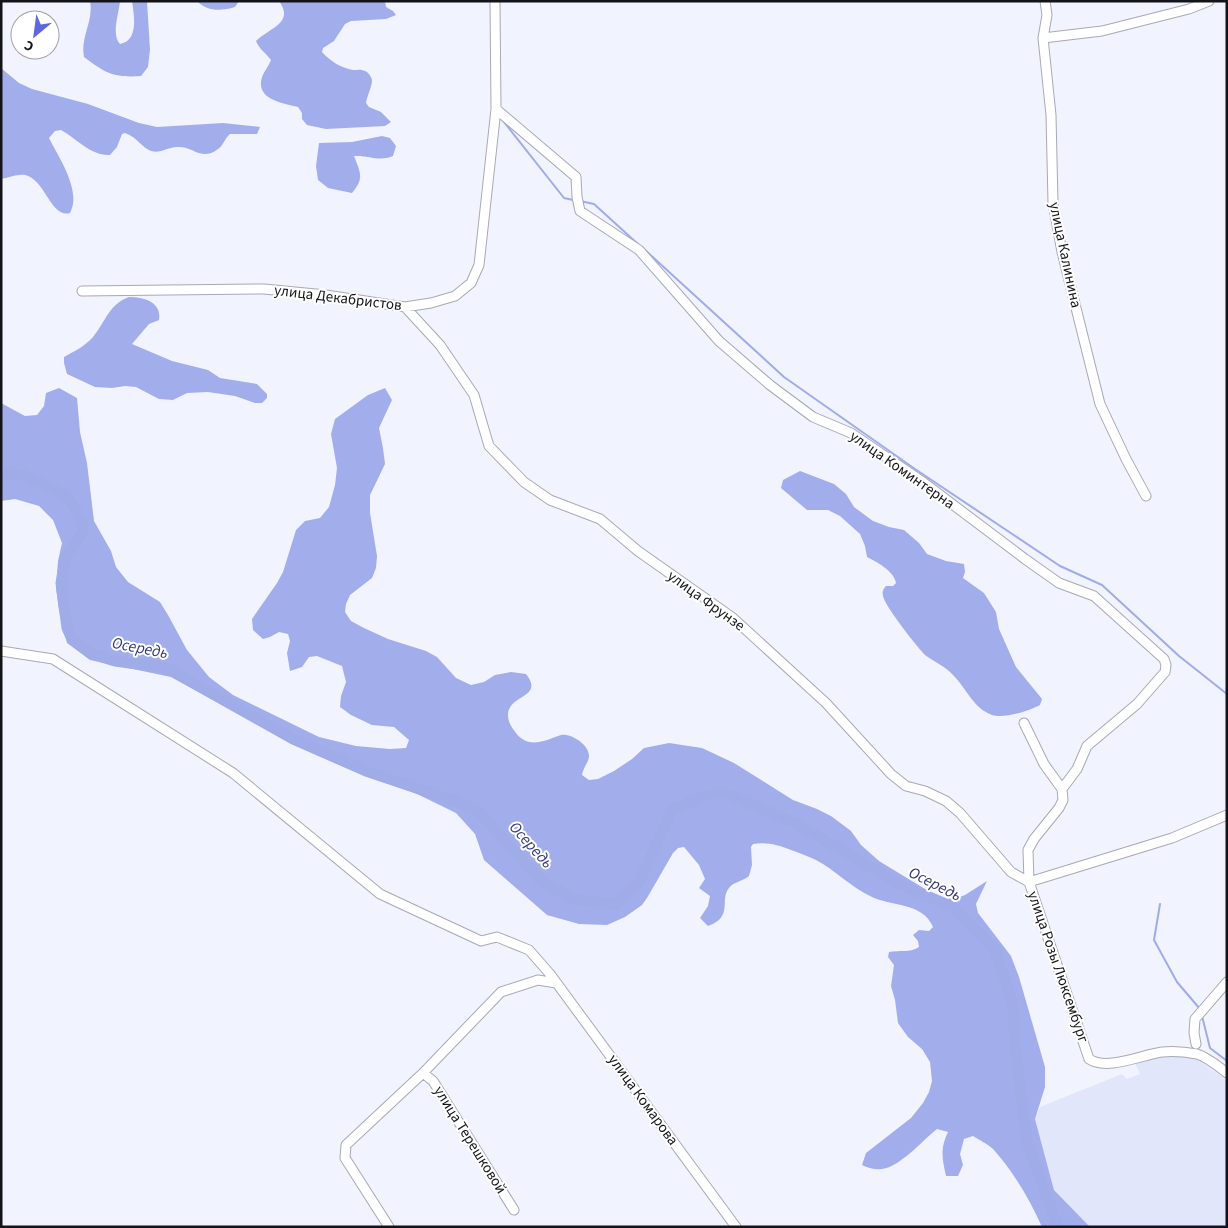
<svg xmlns="http://www.w3.org/2000/svg" width="1228" height="1228" viewBox="0 0 1228 1228" font-family="'Source Sans 3',sans-serif">
	<style>
		.built { fill: #e1e6fb }
		.forest { fill: #a2aeeb }
		.lines { fill: none; stroke-linecap: round; stroke-linejoin: round }
		.stream { stroke: #a0ace8; stroke-width: 2 }
		.river { stroke: #a0ace8; stroke-width: 11 }
		.minor-casing { stroke: #a6a9b7; stroke-width: 11 }
		.minor { stroke: #fff; stroke-width: 9 }
		.labels { text-anchor: middle; dominant-baseline: central; stroke-width: 4; stroke-linejoin: round; paint-order: stroke }
		.street-label { font-size: 15px; fill: #131419; stroke: #fff }
		.water-label { font-size: 16px; font-style: italic; fill: #31377d; stroke: #fff }
	</style>
	<rect width="100%" height="100%" fill="#f1f3ff"/>
	<!-- built -->
	<path class="built" d="M1160,1056l25,1 13,3 29,21v146h-137l-36,-37 -19,-71 5,-12 82,-33 5,5 13,-5 -5,-11z"/>
	<!-- forest -->
	<path class="forest" d="M90,1h30c-1,13 -9,33 0,43 19,-3 14,-29 12,-43h15l3,49 -2,17 -7,9c-27,2 -36,-3 -57,-19 -4,-20 10,-36 6,-56z
		M197,1h42l-4,6c-13,4 -28,5 -38,-6z
		M279,1h106l1,6 7,4 3,4 -10,4 -35,2 -6,3 -11,17 -11,7 -1,4c8,9 19,16 31,18 3,0 8,-1 12,1 3,1 6,5 7,9 0,7 -5,16 -6,23l3,4 12,5 10,10 -6,4 -59,3 -19,-4 -5,-6v-6l-4,-6c-15,-4 -43,-7 -36,-30 2,-6 7,-11 9,-17 -5,-7 -12,-11 -15,-19 13,-13 39,-18 23,-40z
		M1,68l18,15 13,6 56,15 51,19 18,4 66,-4 37,4 -3,7h-27c-5,4 -7,12 -12,15 -17,13 -24,-3 -41,-2 -9,0 -17,7 -26,4 -10,-4 -13,-13 -26,-18l-3,1 -5,13 -7,8c-19,1 -33,-16 -49,-25l-6,1 -6,7c10,20 33,53 21,75 -19,6 -25,-34 -45,-38 -8,-1 -17,3 -24,4z
		M382,136l8,2 6,8 -3,10c-15,6 -24,-1 -39,0 6,16 11,22 -2,37l-24,-5 -10,-8 -2,-14 3,-23 33,-1z
		M129,297c15,0 33,5 30,23l-10,4 -17,20 40,17 36,9 12,8 37,6 10,10v4l-5,5h-7l-20,-7 -27,-4 -21,1 -14,7 -14,-1 -23,-12 -11,-1 -13,2 -17,-1 -28,-13 -3,-11v-6c11,-6 21,-11 29,-20 13,-16 16,-33 36,-40z
		M59,388l18,10 3,34 7,31 7,58 17,30 5,16 12,15 32,20 8,13 19,35 22,27 24,18 86,42 37,9 34,3 16,-1 3,-8 -15,-13 -22,-2 -21,-10 -11,-8 1,-11 5,-14 -4,-16 -25,-10 -8,1 -7,10 -12,4 -3,-18 3,-12 -2,-7 -9,-2 -9,5 -7,2 -10,-9 -1,-11 25,-36 6,-11 13,-42 9,-9 15,-3 9,-11 6,-22 2,-17 -6,-34 4,-15 33,-24 17,-7 7,12 -13,28 4,20 2,16 -15,31v18l7,43 -1,12 -4,10 -22,17 -4,9 -1,8 6,9 13,7 24,11 38,12 11,6 19,21 15,7 13,-3 11,-7 16,-3 15,2c19,24 -18,20 -18,41 0,5 2,10 5,14 10,15 20,16 37,10 3,-1 7,-3 11,-4 10,-2 29,10 28,22 -1,6 -6,11 -7,18l7,5 9,-1 16,-8 18,-12 12,-11 25,-5 33,5 32,15 59,37 24,9 14,7 20,15 10,14 18,16 51,31 15,7 12,-1 8,-3 22,-14 -11,23 2,9 33,43 8,21 26,90v20l-10,32 19,71 36,37h-48c-12,-27 -29,-56 -49,-78 -5,-5 -14,-9 -20,-13l-9,3 -4,15 3,11 -5,11h-12c-4,-18 -6,-27 2,-44l-11,-3c-14,11 -37,38 -55,40 -7,1 -14,-1 -20,-4l4,-12 45,-35 12,-15 6,-11 3,-11 -2,-19 -8,-13 -14,-12 -10,-14 -3,-23 -4,-14 3,-21 -6,-8 1,-5c10,-2 22,1 30,-5l-1,-6 -5,-6 6,-5 10,1 4,-4c-10,-25 -42,-20 -63,-31 -19,-9 -35,-26 -54,-36 -8,-4 -17,-7 -25,-10 -13,-5 -24,-8 -38,-6l-2,3 1,18 -3,11c-6,5 -16,6 -20,12 -10,12 5,29 -21,38l-8,-8 8,-12 2,-10 -11,-8 6,-9 -6,-14 -15,-18 -6,1 -5,5 -26,45 -5,7 -17,12 -18,8 -28,-1 -32,-9 -63,-55 -9,-26 -19,-21 -41,-20 -61,-22 -62,-27 -121,-67 -81,-17 -23,-17 -8,-33 -3,-22 2,-27 4,-18 -9,-23 -14,-14 -24,-7 -14,2v-98l24,13 12,-1 7,-9 2,-13z
		M800,471l34,13 12,10 8,13 19,14 16,6 15,3 15,13 8,11 19,7 18,3 1,8 -2,6 21,15 12,19 3,17 17,38 26,32 -2,6c-11,6 -36,14 -48,10 -19,-7 -25,-26 -39,-40 -8,-9 -19,-13 -28,-20 -7,-7 -41,-50 -42,-59 -1,-4 0,-7 3,-10h7l3,-3c-2,-12 -19,-21 -29,-26l-2,-11 -5,-12 -20,-18 -12,-6h-21l-26,-22 2,-8z"/>
	<g class="lines">
		<!-- stream -->
		<path class="stream" d="M500,117l64,81 9,2
			M580,201l14,3 45,41
			M645,250l139,127 131,92 145,97 42,19 77,71 48,38
			M1160,904l-6,36 23,42 23,27
			M1202,1016l8,32 17,13"/>
		<!-- river -->
		<path class="river" d="M1,477l4,-3 19,1 43,21 16,27v9l-18,28 -4,23 6,45 5,11 20,15 23,7 52,7 126,71 73,32 92,31 21,9 63,71 36,18 39,4 22,-22 33,-72 32,-14 18,-4 73,31 106,62 52,22 41,41 19,56 2,41 12,97 31,85"/>
		<!-- minor casing -->
		<g class="minor-casing">
			<path id="minor" d="M1045,1l2,14 -4,23 8,77 2,88 9,49 38,152 26,55 20,37
				M1043,38l59,-7 87,-22 20,-8
				M496,109l80,68 1,20 3,14 59,39 80,91 51,44 43,32 38,16 72,49 102,77 34,24 35,13 70,63 2,6 -1,7 -28,32 -50,42 -10,23 -15,20
				M82,291l182,-2 62,6 79,12 26,-4 24,-7 16,-13 8,-18 17,-156 -1,-108
				M405,307l35,38 34,50 15,51 35,36 26,18 50,19 38,32 95,67 93,85 65,71 15,12 19,5 21,10 14,12 51,59 18,10
				M1,651l52,8 180,114 147,121 101,47 16,-4 32,13 21,24 186,253
				M1024,723l20,41 18,25 1,11 -4,8 -25,31 -6,11 1,32 60,177c18,12 52,-4 73,-7 11,-1 24,0 35,2 10,3 22,13 30,19
				M1029,882l143,-44 55,-23
				M1196,1044l-2,-11 1,-14 32,-37
				M423,1073l10,8 81,129
				M389,1227l-44,-69 1,-13 77,-72 78,-81 37,-12 18,3"/>
		</g>
		<!-- minor -->
		<use href="#minor" class="minor"/>
	</g>
	<g class="labels">
		<!-- street labels -->
		<g class="street-label">
			<text transform="translate(1065 255) rotate(78)">улица Калинина</text>
			<text transform="translate(338 298) rotate(7)">улица Декабристов</text>
			<text transform="translate(902 470) rotate(35)">улица Коминтерна</text>
			<text transform="translate(706 601) rotate(36)">улица Фрунзе</text>
			<text transform="translate(1058 967) rotate(71)">улица Розы Люксембург</text>
			<text transform="translate(643 1100) rotate(54)">улица Комарова</text>
			<text transform="translate(470 1140) rotate(58)">улица Терешковой</text>
		</g>
		<!-- water labels -->
		<g class="water-label">
			<text transform="translate(140 648) rotate(11)">Осередь</text>
			<text transform="translate(531 845) rotate(48)">Осередь</text>
			<text transform="translate(935 884) rotate(27)">Осередь</text>
		</g>
	</g>
	<!-- border -->
	<rect width="1228" height="1228" fill="none" stroke="#131419" stroke-width="5"/>
	<!-- north arrow -->
	<g transform="translate(35 35) rotate(209)"><circle r="24" fill="#ffffff" stroke="#a1a1a3"/>
	<path d="M0-4L9 19L0 12L-9 19Z" fill="#5d67df"/>
	<text y="-8" font-size="14" font-weight="bold" text-anchor="middle" fill="#131419">С</text>
	</g>
</svg>
